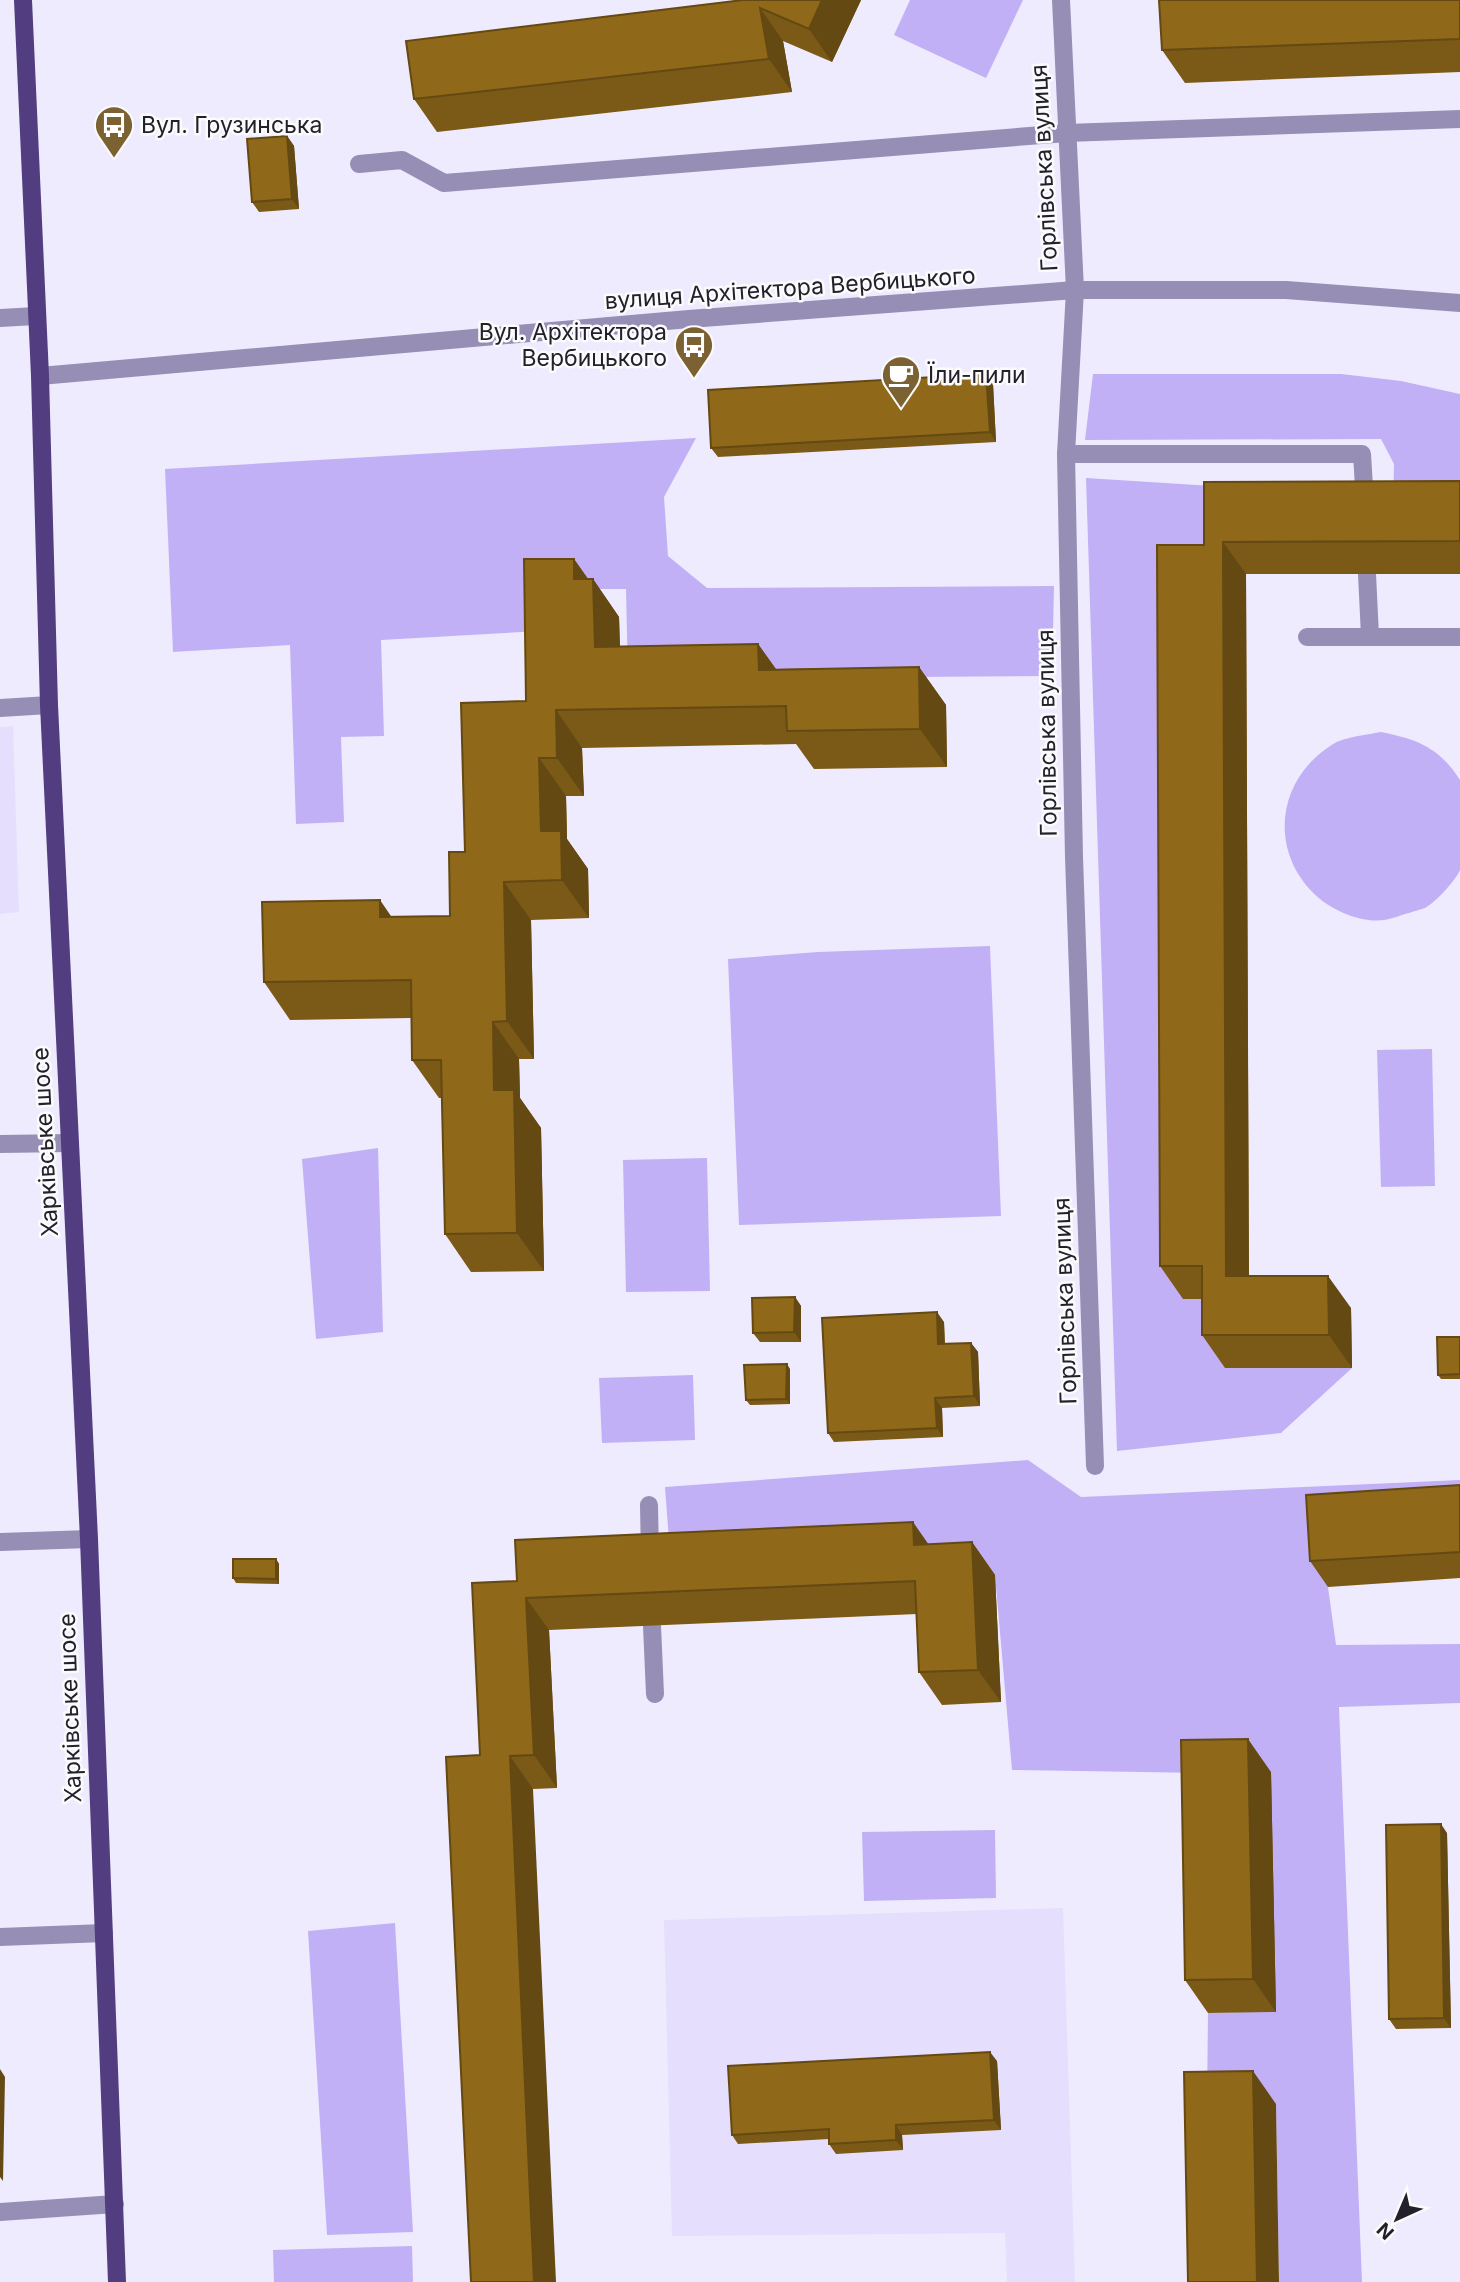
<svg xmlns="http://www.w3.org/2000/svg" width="1460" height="2282" viewBox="0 0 1460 2282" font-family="Inter,sans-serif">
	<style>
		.built { fill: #e5defd }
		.green { fill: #c2b0f7 }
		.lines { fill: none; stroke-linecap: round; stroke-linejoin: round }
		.service { stroke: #978eb5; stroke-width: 18 }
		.minor { stroke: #978eb5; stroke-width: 18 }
		.tertiary { stroke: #978eb5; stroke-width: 18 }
		.primary { stroke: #523d80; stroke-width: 18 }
		.wall { fill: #7b5916 }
		.shaded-wall { fill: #644912 }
		.building { fill: #8f681a; stroke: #644912; stroke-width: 2 }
		.labels { text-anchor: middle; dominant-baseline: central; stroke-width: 5; stroke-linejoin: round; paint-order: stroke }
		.poi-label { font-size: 23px; fill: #23202c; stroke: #fbfbfb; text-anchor: start }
		.street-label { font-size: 23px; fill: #23202c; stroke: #fbfbfb }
	</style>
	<rect width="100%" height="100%" fill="#efebfe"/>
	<!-- built -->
	<path class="built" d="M13,726l6,186 -19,2v-187z
		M1063,1908l12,374h-68l-2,-49 -333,3 -8,-316z"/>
	<!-- green -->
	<path class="green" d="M910,0h113l-37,78 -92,-43z
		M1093,374h248l60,7 59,13v120h-67l1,-50 -13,-25 -296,1z
		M696,438l-32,59 4,59 39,32 347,-2 -2,90 -424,3 -2,-90h-88l3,42 -160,9 3,96 -43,1 3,85 -48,2 -6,-179 -117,7 -8,-183z
		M1086,478l222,14 -81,86h-47l3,720 42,1 1,69h126l-71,65 -164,18z
		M1381,732c36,7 59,16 79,48v90c-4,10 -25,33 -35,38 -5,2 -11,3 -16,5 -8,2 -17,6 -25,7 -22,3 -48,-8 -64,-21 -51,-43 -46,-116 10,-153 12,-9 36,-11 51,-14z
		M990,946l11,270 -262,9 -11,-266 90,-7z
		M1432,1049l3,137 -54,1 -4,-137z
		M378,1148l5,184 -67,7 -14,-180z
		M707,1158l3,133 -84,1 -3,-132z
		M693,1375l2,65 -93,3 -3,-65z
		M1028,1460l53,37 379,-17v31l-132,76 8,58 124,-1v59l-121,4 23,575h-83l-3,-178 -69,1 1,-92 67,-2 -72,-238 -191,-3 -17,-195 -324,-8 -6,-80z
		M995,1830l1,68 -132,3 -2,-69z
		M395,1923l18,309 -86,3 -19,-304z
		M412,2246l1,36h-139l-1,-32z"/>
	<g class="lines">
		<!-- service -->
		<path class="service" d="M1061,0l14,290
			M359,164l43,-4 42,23 623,-50 393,-14
			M1066,454h296l3,50
			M1367,574l3,62
			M1307,637h153
			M649,1505l1,52
			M652,1626l3,68"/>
		<!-- minor -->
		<path class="minor" d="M1075,290l-9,164 8,403 21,609
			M0,318l36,-2
			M0,708l49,-3
			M0,1144l69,-1
			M0,1542l89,-3
			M0,1937l104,-4
			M0,2212l115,-8"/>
		<!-- tertiary -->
		<path class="tertiary" d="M40,376l649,-57 386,-29h211l174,13"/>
		<!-- primary -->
		<path class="primary" d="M23,0l17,376 9,329 40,834 28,743"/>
	</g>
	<!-- wall -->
	<path class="wall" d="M743,0h118l-29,62 -49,-21 9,51 -355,40 -23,-33z
		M1460,0v72l-275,11 -23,-33z
		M287,136l7,10 5,63 -40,3 -7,-10z
		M993,384l3,58 -278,15 -7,-9z
		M1460,481v93h-214l3,702 102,32 1,60h-127l-23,-33v-36h-19l-23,-33 44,-721z
		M574,559l14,20h5l26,38 1,30 138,-3 18,25 143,-2 27,38 1,62 -133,2 -18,-25 -214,4 2,48h-18l1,43 21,30 1,49 -58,2 3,139h-15l1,39 21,30 3,143 -73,1 -26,-38 -3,-136h-3l-27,-38 -1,-42 -121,2 -26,-38 127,-65 59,-1 15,-64 61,-151z
		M795,1297l6,9v36h-41l-7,-9z
		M944,1322l1,22 26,-1 7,9 2,54 -38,2 1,29 -109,5 -6,-9z
		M1460,1337v42h-19l-3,-4z
		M790,1369v35l-40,1 -4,-5z
		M1460,1485v93l-132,9 -18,-26z
		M972,1542l23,33 6,127 -59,3 -23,-33 -2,-58 -368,16 8,158 -24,1 -53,-34 37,-174 411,-37z
		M276,1559l3,5v20l-43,-1 -3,-5z
		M1271,1772l5,240 -68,1 -23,-33z
		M1447,1833l4,195 -55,1 -7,-10z
		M997,2061l4,69 -99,5 1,15 -67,4 -7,-10v-5l-91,5 -6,-9z"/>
	<!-- shaded-wall -->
	<path class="shaded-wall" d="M822,0h39l-29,62 -23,-33z
		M760,8l23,33 9,51 -23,-33z
		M287,136l7,10 5,63 -7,-10z
		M986,374l7,10 3,58 -6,-10z
		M1223,542l23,32 3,735 -23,-33z
		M574,559l19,27v-7l26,38 2,68 -26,-38 -21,-68z
		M758,644l27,38 -26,-12z
		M919,667l27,38 1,62 -27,-38z
		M556,710l26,38 2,48 -27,-38z
		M539,758l27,38 1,43 21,30 1,49 -27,-38 -21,-49z
		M504,882l27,38 3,139 -27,-38z
		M380,900l26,38 -26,-21z
		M493,1022l26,37 1,39 21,30 3,143 -27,-38 -23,-143z
		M1328,1276l23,32 1,60 -23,-33z
		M795,1297l6,9v36l-7,-10z
		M937,1312l7,10 1,32 -7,-10z
		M971,1343l7,9 2,54 -6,-10z
		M787,1364l3,5v35l-4,-5z
		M935,1398l7,10 1,29 -6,-9z
		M913,1522l23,33 -22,-10z
		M972,1542l23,33 6,127 -23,-32z
		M276,1559l3,5v20l-3,-5z
		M526,1598l23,32 8,158 -23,-33z
		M1248,1739l23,33 5,240 -23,-33z
		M510,1756l23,33 23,493h-22z
		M1441,1824l6,9 4,195 -7,-10z
		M990,2052l7,9 4,69 -7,-10z
		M0,2069l5,8 -2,104 -3,-4z
		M1253,2071l23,33 3,178h-22z
		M896,2125l6,10 1,15 -7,-10z"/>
	<!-- building -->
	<path class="building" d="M743,0h79l-13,29 -49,-21 9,51 -355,40 -8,-58z
		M1159,0h301v39l-298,11z
		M287,136l5,63 -40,3 -5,-63z
		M986,374l4,58 -279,16 -3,-58z
		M1460,481v60l-237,1 3,734h102l1,59h-127v-69h-42l-3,-721h47v-63z
		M524,559h50v20h19l2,68 163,-3 1,26 160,-3 1,62 -133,2 -1,-25 -230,4 1,48h-18l2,73h20l1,49 -58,2 3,139 -14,1 1,68h20l3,143 -72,1 -4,-174h-29l-1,-80 -147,2 -2,-80 118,-2v17l70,-1 -1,-64h16l-4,-149 65,-2z
		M795,1297l-1,35 -41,1 -1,-35z
		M937,1312l1,32 33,-1 3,53 -39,2 2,30 -109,5 -6,-115z
		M1437,1337h23v37l-22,1z
		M787,1364l-1,35 -40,1 -2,-35z
		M1460,1485v67l-150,9 -4,-66z
		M913,1522l1,23 58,-3 6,128 -59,2 -4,-91 -389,17 8,157 -24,1 24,526h-63l-25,-525 34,-2 -8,-172 45,-2 -2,-41z
		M233,1559h43v20l-43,-1z
		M1248,1739l5,240 -68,1 -4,-240z
		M1441,1824l3,194 -55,1 -3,-194z
		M990,2052l4,68 -98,5v15l-67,4v-15l-97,6 -4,-69z
		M1253,2071l4,211h-69l-4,-210z"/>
	<!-- icons -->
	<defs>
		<g id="bus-pin" transform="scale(2.0125)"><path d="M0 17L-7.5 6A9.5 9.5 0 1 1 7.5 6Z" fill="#7c6133" stroke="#fbfbfb"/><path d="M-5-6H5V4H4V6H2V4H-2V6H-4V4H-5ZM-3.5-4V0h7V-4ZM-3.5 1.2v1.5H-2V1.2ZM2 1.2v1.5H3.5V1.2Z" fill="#fff"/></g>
		<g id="cafe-pin" transform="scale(2.0125)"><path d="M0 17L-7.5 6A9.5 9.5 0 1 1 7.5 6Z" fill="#7c6133" stroke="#fbfbfb"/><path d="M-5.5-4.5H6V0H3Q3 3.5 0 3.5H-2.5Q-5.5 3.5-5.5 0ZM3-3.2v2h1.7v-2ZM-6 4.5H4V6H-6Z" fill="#fff"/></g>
	</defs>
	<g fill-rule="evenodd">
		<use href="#bus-pin" x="114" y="125"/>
		<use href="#bus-pin" x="694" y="345"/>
		<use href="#cafe-pin" x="901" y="375"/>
	</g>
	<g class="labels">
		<!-- poi labels -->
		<g class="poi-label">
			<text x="141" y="125">Вул. Грузинська</text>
			<text x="667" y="332" text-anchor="end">Вул. Архітектора<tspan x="667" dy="26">Вербицького</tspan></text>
			<text x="928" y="375">Їли-пили</text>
		</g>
		<!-- street labels -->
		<g class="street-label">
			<text transform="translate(1044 168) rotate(-93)">Горлівська вулиця</text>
			<text transform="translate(790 288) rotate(-4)">вулиця Архітектора Вербицького</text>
			<text transform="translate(1047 733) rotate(-91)">Горлівська вулиця</text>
			<text transform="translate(45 1142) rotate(-93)">Харківське шосе</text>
			<text transform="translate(1065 1301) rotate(-92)">Горлівська вулиця</text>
			<text transform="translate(70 1708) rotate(-92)">Харківське шосе</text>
		</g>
	</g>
	<!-- north arrow -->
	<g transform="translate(1397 2219) rotate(224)" stroke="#fbfbfb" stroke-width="5" paint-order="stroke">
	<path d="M0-5L12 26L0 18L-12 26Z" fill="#23202c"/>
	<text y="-10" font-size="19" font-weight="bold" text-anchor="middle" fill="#23202c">N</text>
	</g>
</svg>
